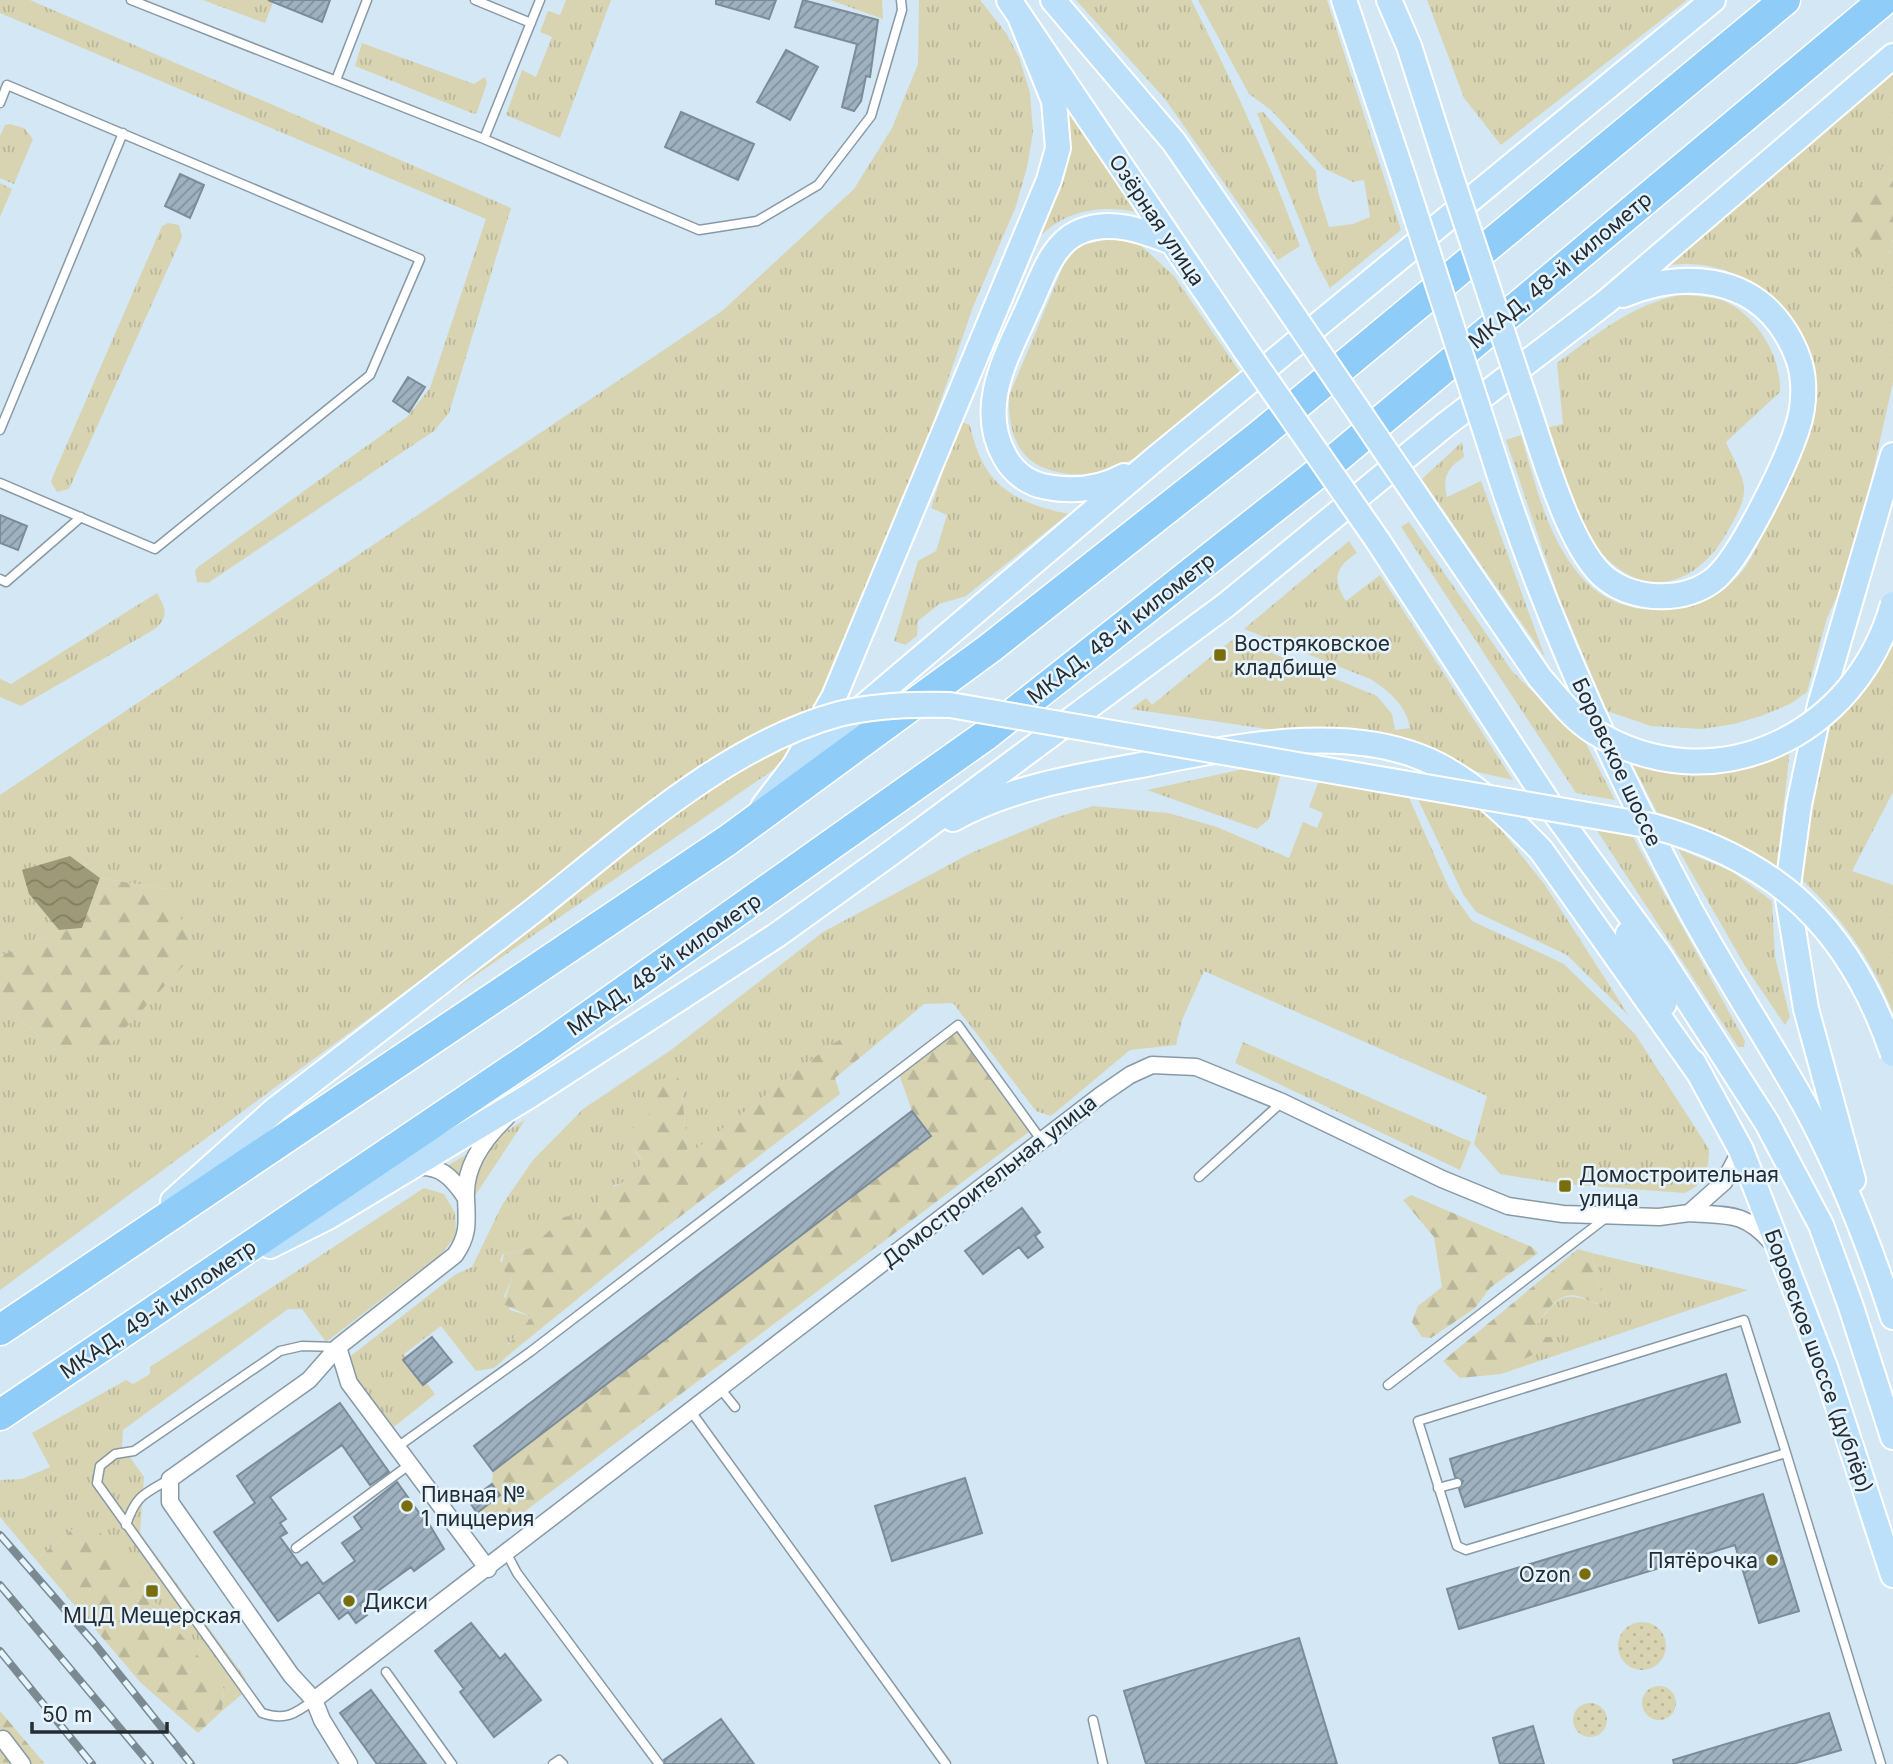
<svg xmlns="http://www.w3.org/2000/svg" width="1893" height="1764" viewBox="0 0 1893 1764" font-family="Inter,sans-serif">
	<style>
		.grass { fill: url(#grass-tufts) }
		.forest { fill: url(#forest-firs) }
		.park { fill: url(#park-dots) }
		.water { fill: url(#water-waves) }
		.building { fill: url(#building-hatch); stroke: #7b8c99; stroke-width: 2 }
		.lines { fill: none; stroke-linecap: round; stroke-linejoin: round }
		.lane-casing { stroke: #8899a6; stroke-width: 11 }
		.street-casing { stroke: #8899a6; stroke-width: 19 }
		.primary-casing { stroke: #fff; stroke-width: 28 }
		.highway-casing { stroke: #fff; stroke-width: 33 }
		.lane { stroke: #fff; stroke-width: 8 }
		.street { stroke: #fff; stroke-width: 16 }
		.primary { stroke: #bce0fa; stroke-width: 24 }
		.highway { stroke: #8fccf7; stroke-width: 30 }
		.rail-casing { stroke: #7b8992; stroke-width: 8 }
		.rail { stroke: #e5f4ff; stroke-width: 5; stroke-dasharray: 16; stroke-linecap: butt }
		.primary-bridge-casing { stroke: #fff; stroke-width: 28; stroke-linecap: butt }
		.primary-bridge { stroke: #bce0fa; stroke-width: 24 }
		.poi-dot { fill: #7a6e0c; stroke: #e5f4ff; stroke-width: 2.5 }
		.labels { text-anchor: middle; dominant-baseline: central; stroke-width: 5; stroke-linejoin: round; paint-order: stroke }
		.street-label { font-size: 21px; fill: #242c31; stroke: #e5f4ff }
		.poi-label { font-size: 21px; fill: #242c31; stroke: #e5f4ff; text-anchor: start }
	</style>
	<defs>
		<pattern id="grass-tufts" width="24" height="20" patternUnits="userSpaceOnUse" patternTransform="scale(1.75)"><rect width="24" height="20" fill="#d8d4b2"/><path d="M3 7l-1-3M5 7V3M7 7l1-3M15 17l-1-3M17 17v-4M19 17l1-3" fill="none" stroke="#b9b69a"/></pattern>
		<pattern id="forest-firs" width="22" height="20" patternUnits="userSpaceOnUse" patternTransform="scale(1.75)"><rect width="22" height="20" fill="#d8d4b2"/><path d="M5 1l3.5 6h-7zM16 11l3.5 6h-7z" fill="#b9b69a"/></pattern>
		<pattern id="park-dots" width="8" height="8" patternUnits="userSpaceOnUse" patternTransform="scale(1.75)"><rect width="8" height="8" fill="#d8d4b2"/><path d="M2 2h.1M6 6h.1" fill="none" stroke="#b9b69a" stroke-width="1.8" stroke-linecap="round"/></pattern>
		<pattern id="water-waves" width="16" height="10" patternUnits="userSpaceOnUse" patternTransform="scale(1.75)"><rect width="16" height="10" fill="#9e9a78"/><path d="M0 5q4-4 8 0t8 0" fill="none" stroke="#817e63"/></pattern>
		<pattern id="building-hatch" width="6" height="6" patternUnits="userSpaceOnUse" patternTransform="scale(1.75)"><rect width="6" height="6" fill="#9fb1be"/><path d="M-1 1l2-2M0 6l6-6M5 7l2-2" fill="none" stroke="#81909b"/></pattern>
	</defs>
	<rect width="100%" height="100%" fill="#d4e7f5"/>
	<!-- grass -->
	<path class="grass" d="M0,0h30l481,208 -62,205 -15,18 -226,152 -11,-1 -2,-11 3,-4 209,-150 23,-29 56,-169 -486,-206z
		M203,0h71l-9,23z
		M566,0h45l-51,138 -54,-23 16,-45 14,7 16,-40 -12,-5 8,-21 12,4z
		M830,0h52l1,19z
		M919,0h61l26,33 13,24 11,36 3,40 -6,34 -11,39 -43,101 -49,142 -55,194 -62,94 -31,31 -319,220 -17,-22 -440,324v-287l62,52 104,-166 -66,-11 -30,-22 -41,38 30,36 -59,26v-161l722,-484 132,-122 38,-61 26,-64z
		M1076,0h115c41,80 78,161 109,246l-22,14 -113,-161z
		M1198,0h129l74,230 -71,58 -13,-24 -60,-151 6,-1 53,59 2,21 11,35 24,-3 17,-7 -6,-37 -11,2 -28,-13 -54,-59 -22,-16z
		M1427,0h260l-186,145 -37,-47z
		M362,43l112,41 11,-7 2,6 -10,29 -3,2 -119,-48z
		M1893,70v88l-11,12 7,83 4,-14v143l-40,180 -26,56 -20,74 -17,12 -29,12 -27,8 -33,5 -50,-3 -44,-15 -49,-116 -52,-155 15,-5c14,48 25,98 56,137 40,50 109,48 156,9 19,-16 29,-47 39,-69 11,-24 24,-48 33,-73 4,-11 3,-25 3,-37 3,-51 -3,-83 -48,-114 -29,-19 -56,-27 -90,-23l-3,-4z
		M1061,93l87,122c-34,-11 -79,-8 -105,19l-8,-5z
		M10,124l14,4 9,11 -19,45 -14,-6v-42l5,-11z
		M0,183l12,6 -12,28z
		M168,223l11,2 3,12 -113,252 -12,3 -6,-10 2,-6 109,-250z
		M1110,239l27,3 37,34 68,99c-54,43 -122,122 -198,93 -30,-12 -36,-44 -35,-72l57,-137 15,-14z
		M1680,295c17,1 35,1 50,9 30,17 51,53 50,88l-54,50c5,13 20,36 18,50 -1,12 -8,25 -14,35 -28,54 -80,78 -128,27 -31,-32 -41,-85 -56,-126l17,-4 -6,-61c40,-29 74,-58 123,-68z
		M959,421l11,4c12,59 42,77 98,89l-102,82 -27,8 -21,17 -1,15 -12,9 -11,-4 24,-80 18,-10 11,-36 -16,-7z
		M1462,442l2,15c-16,10 -22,20 -17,40l34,-16 64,176 -123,-178z
		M1409,522l103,149 49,49 19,12 35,68 -39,-7 -175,-266z
		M1349,541l8,12c-22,14 -25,26 -11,48l34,-26 133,205 -36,-8 -34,-17 -312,-46 15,-11 6,7 61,-50 5,6 9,-7 -5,-6 13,-10 142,58 15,18 3,16 15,-2c-3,-22 -22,-38 -40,-49l-126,-50z
		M157,593c9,16 12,23 -2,36l-134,77 -21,-9v-18l11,5z
		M1893,636v156l-41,79 41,14v128c-20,-52 -52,-97 -93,-135l11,-70 23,-97z
		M1791,739l-14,128 -61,-34 -59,-21 -31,-60 28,7z
		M1262,765l20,4 -13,50 -12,10 -110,-39z
		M1321,775l85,16 43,97 23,33 92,43 71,70 74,115c0,22 -4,34 -24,44l-122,-9 -63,-10 -26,-30 13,-48 -283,-125 -22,49 -6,25 -46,5 -79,66 -15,-5 -83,-108 -29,1 -51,43 -13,-12 -28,9 -144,112 -7,-72 -32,8v32l-13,1c-9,15 -3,25 8,37l-23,22 -7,1 -14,14 -3,12 -15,11 -13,-6 -38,32 -28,6 -3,6 12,19 -8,17 6,14 23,7 -25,27 4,8 -18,16 -18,3 -35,-45 -37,28 31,40 -41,33 -51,-65 113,-88 16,-7 30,-62 31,-45 50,-51 88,-59 152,-118 148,-79 81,-34 41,-13 75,7 49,14 72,31 14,-36 14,6 6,-15 -14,-6z
		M1415,793l67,13 63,79 84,131 -62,-61 -91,-43 -13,-18z
		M1596,829l37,8 112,204 -1,6h-6z
		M1678,849l53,22 41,30 3,56 15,60 -5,8 -40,-59z
		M1243,1042l228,100 -11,28 -225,-107z
		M525,1120l-52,79 -26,-33z
		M424,1188l20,6 11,19 1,23 -15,18 -115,88 -24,-33h-14l-165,121 -1,16 22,31 -4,56 106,146 -1,13 -23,19 2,-22 -150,-161 -38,32 -36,-43v-37l22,-1 28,-12 -18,-34 94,-53 7,4 17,-10v-7z
		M1592,1253l156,37 -247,84 11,-10 35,-16 -11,-22c21,-28 26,-37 61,-22l10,-5 -10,-20z"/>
	<!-- forest -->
	<path class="forest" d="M1893,158v81l-4,14 -28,3 -15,-12 -3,-8 3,-8 -3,-28z
		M100,878l66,11 31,62 -91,98 -44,6 -62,-52v-47l59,-26 23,-2z
		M958,1025l75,104 -521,392 -33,3 -2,-11 23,-17 -8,-12 1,-13 438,-335 -19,-25 -14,-40z
		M860,1035l13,12 -38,31 5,16 -180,138 -148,120 -4,-7 24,-28 -29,-13 9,-25 -11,-12 3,-13 27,-6 33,-31 5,-1 13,6 14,-11 4,-12 8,-11 13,-4 23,-22c-10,-13 -18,-21 -9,-37l14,-2v-31l8,-12 20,-4 4,8 7,71 144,-111 15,-8z
		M1411,1195l121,52 6,6 -48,35 -15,20 -44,30 -9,-1 -10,-15 6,-16 24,-19 -8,-50 -31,-37z
		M1578,1249l14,4 5,26 10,20 -4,4c-8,2 -14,-3 -22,-6 -22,-8 -34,14 -45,29l6,11h9l2,4 -5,7 -36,16 -11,10 -41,4 -17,-17z
		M74,1528l25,3 125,158 -2,22 -24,22 -57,-50 -105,-123z
		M0,1711l45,53h-45z"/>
	<!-- park -->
	<path class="park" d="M1618 1646a24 24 0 1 1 48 0a24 24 0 1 1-48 0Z
		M1642 1703a17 17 0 1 1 34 0a17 17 0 1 1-34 0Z
		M1573 1720a17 17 0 1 1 34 0a17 17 0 1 1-34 0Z"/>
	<!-- water -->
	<path class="water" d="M70,856l30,22 -18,50 -23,2 -30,-36 -7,-24z"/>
	<!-- building -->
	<path class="building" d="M268,0h62l-8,22z
		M716,0h60l-7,19 -53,-15z
		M803,0l75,20 -8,57 -4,-1 -5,25 -7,10 -12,-4 15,-63 -62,-17z
		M786,50l32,17 -28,53 -33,-18z
		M681,112l73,32 -16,36 -73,-33z
		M180,174l24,11 -14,33 -25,-12z
		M408,377l17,10 -16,25 -16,-11z
		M0,515l27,11 -9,24 -18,-7z
		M912,1111l19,25 -438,335 -19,-25z
		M1022,1208l18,24 -5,4 8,11 -15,11 -9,-11 -36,27 -18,-23z
		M432,1337l20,25 -29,23 -20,-25z
		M1726,1374l14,48 -275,85 -6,-18 4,-8 -8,-4 -5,-18z
		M340,1403l49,69 -19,13 -28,-40 -72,52 16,22 -6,4 7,10 -7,4 21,29 6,-4 16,22 32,-23 -13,-18 20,-14 -8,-12 43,-35 23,32 2,-2 22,37 -30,22 -3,-4 -51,37 7,11 -11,8 -8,-11 -9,7 -20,-27 -41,29 -64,-89 41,-29 -18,-27z
		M965,1478l17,55 -90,28 -17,-55z
		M492,1484l8,11 -23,18 -8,-12z
		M1763,1494l36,117 -40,12 -24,-78 -276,84 -12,-40z
		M471,1623l29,36 5,-5 36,46 -47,37 -34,-45 4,-3 -29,-38z
		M1299,1638l38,126h-191l-22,-73z
		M371,1690l55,74h-49l-37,-51z
		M1829,1713l12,37 -48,14h-119l-1,-4z
		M721,1719l33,45h-89l-1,-4z
		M1533,1726l11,38h-44l-7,-26z"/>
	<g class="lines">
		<!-- lane casing -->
		<g class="lane-casing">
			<path id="lane" d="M131,0l353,139 215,91 58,-9 61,-36 53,-69 31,-106 -1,-10
				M475,0l56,23
				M336,80l31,-80
				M0,103l7,-18 413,174 -50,116 -215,174 -155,-66
				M484,139l56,-139
				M0,430l123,-297
				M0,579l6,3 75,-65
				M1199,1177l83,-75
				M1744,1320l42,133 -320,97 -9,-4 -39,-125z
				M1388,1385l219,-168
				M719,1387l16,20
				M690,1410l256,354
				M396,1448l134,-96 428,-327 84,116
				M1786,1453l95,311
				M1438,1488l19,-5
				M126,1525c10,-30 18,-31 44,-46
				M296,1548l113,-83
				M507,1554l10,19 142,191
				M386,1672l66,92
				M314,1700c-19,14 -29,21 -52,13l-165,-230 3,-17 15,-12 19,-3 146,-100 22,-5 36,1
				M1093,1720l10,44
				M553,1764l6,-4 4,4"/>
		</g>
		<!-- street casing -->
		<g class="street-casing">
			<path id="street" d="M412,1168c27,-5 40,9 54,30
				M1689,1213c38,3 55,-2 82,29
				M338,1347l11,36 139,186
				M314,1700l787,-605 29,-20 22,-10 44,2 86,35 160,77 66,27 55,8 96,3 30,-4 35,-31 17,-32
				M3,1739l19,25
				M349,1764l-27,-44 -8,-20 -23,-25 -121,-173v-23l139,-99 29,-33 117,-92c14,-20 12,-33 11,-57 -2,-32 18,-59 40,-80"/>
		</g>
		<!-- primary casing -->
		<g class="primary-casing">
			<path id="primary" d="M1009,0l237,351
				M1053,0l121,142 115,167
				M1344,0l60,179
				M1389,0l20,46 40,125
				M1523,394c17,47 45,157 85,186 29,21 75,22 104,1 27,-19 74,-118 85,-152 5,-14 7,-31 6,-47 -1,-17 -8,-34 -17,-49 -36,-59 -105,-62 -163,-38
				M1499,473c48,148 113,290 186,427 38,72 84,140 123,211 35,65 62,136 85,206
				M1124,476c-24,13 -50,16 -77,11 -18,-3 -33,-14 -42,-30 -29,-51 3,-103 24,-151 12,-25 22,-62 50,-74 31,-14 64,-1 93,10
				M1378,541l177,272 104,142 108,168 54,102 29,79 43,133
				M795,765l360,-306 558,-459
				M763,807l32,-42 39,-68 215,-517 9,-32 -4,-47 -33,-82
				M953,819c56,-31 121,-42 183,-53 87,-17 199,-43 284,-9 47,18 86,57 121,93l160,226
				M1628,934l36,70
				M1693,1062l48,88 84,217 68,208
				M1853,1180l-47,-171 -19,-116 12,-88 21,-100 73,-250
				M173,1201l103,-92 248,-191
				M270,1246l58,-29 201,-121 248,-161 114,-82 335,-248 219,-180 161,-123 287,-246"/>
		</g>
		<!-- highway casing -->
		<g class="highway-casing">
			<path id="highway" d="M0,1330l728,-490 262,-192 269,-212 526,-436
				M0,1415l544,-367 442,-313 347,-274 551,-461"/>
		</g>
		<!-- lane -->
		<use href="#lane" class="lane"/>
		<!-- street -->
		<use href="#street" class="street"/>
		<!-- primary -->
		<use href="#primary" class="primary"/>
		<!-- highway -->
		<use href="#highway" class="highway"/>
		<!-- rail casing -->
		<g class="rail-casing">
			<path id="rail" d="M0,1535l94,108 97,121
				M0,1585l150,179
				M0,1651l92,113"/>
		</g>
		<!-- rail -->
		<use href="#rail" class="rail"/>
		<!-- primary-bridge casing -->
		<g class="primary-bridge-casing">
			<path id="primary-bridge" d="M1449,171l74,223
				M1404,179l95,294
				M1289,309l251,369c16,18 32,40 53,53 121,75 264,4 300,-127
				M1246,351l132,190
				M524,918c93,-72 199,-173 315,-204 36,-9 73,-10 111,-9l702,121c127,34 198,103 241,228"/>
		</g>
		<!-- primary-bridge -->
		<use href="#primary-bridge" class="primary-bridge"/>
	</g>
	<!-- markers -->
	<g class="poi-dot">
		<rect x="1213" y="648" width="14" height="14" rx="3.5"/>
		<rect x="1558" y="1179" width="14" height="14" rx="3.5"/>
		<circle cx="407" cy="1506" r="7"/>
		<circle cx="1772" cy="1560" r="7"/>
		<circle cx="1585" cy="1574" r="7"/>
		<rect x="145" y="1584" width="14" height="14" rx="3.5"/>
		<circle cx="349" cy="1601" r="7"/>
	</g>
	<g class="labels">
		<!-- street labels -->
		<g class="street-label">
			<text transform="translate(1157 220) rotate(56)">Озёрная улица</text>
			<text transform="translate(1560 270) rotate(-40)">МКАД, 48-й километр</text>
			<text transform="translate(1121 628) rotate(-38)">МКАД, 48-й километр</text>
			<text transform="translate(1617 762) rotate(65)">Боровское шоссе</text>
			<text transform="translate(664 964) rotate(-35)">МКАД, 48-й километр</text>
			<text transform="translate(989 1181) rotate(-38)">Домостроительная улица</text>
			<text transform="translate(158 1309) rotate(-34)">МКАД, 49-й километр</text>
			<text transform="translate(1819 1361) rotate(70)">Боровское шоссе (дублёр)</text>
		</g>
		<!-- poi labels -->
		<g class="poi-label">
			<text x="1234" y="643">Востряковское<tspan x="1234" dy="24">кладбище</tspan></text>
			<text x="1579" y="1174">Домостроительная<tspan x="1579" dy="24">улица</tspan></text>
			<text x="421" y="1494">Пивная №<tspan x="421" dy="24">1 пиццерия</tspan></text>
			<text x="1758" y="1560" text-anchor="end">Пятёрочка</text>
			<text x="1571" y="1574" text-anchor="end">Ozon</text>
			<text x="363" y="1601">Дикси</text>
			<text x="152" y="1615" text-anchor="middle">МЦД Мещерская</text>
		</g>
	</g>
	<!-- scale -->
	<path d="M32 1722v10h135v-10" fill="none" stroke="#242c31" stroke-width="3.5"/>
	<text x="42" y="1722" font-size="21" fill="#242c31" stroke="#e5f4ff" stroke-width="5" paint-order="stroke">50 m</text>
</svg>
